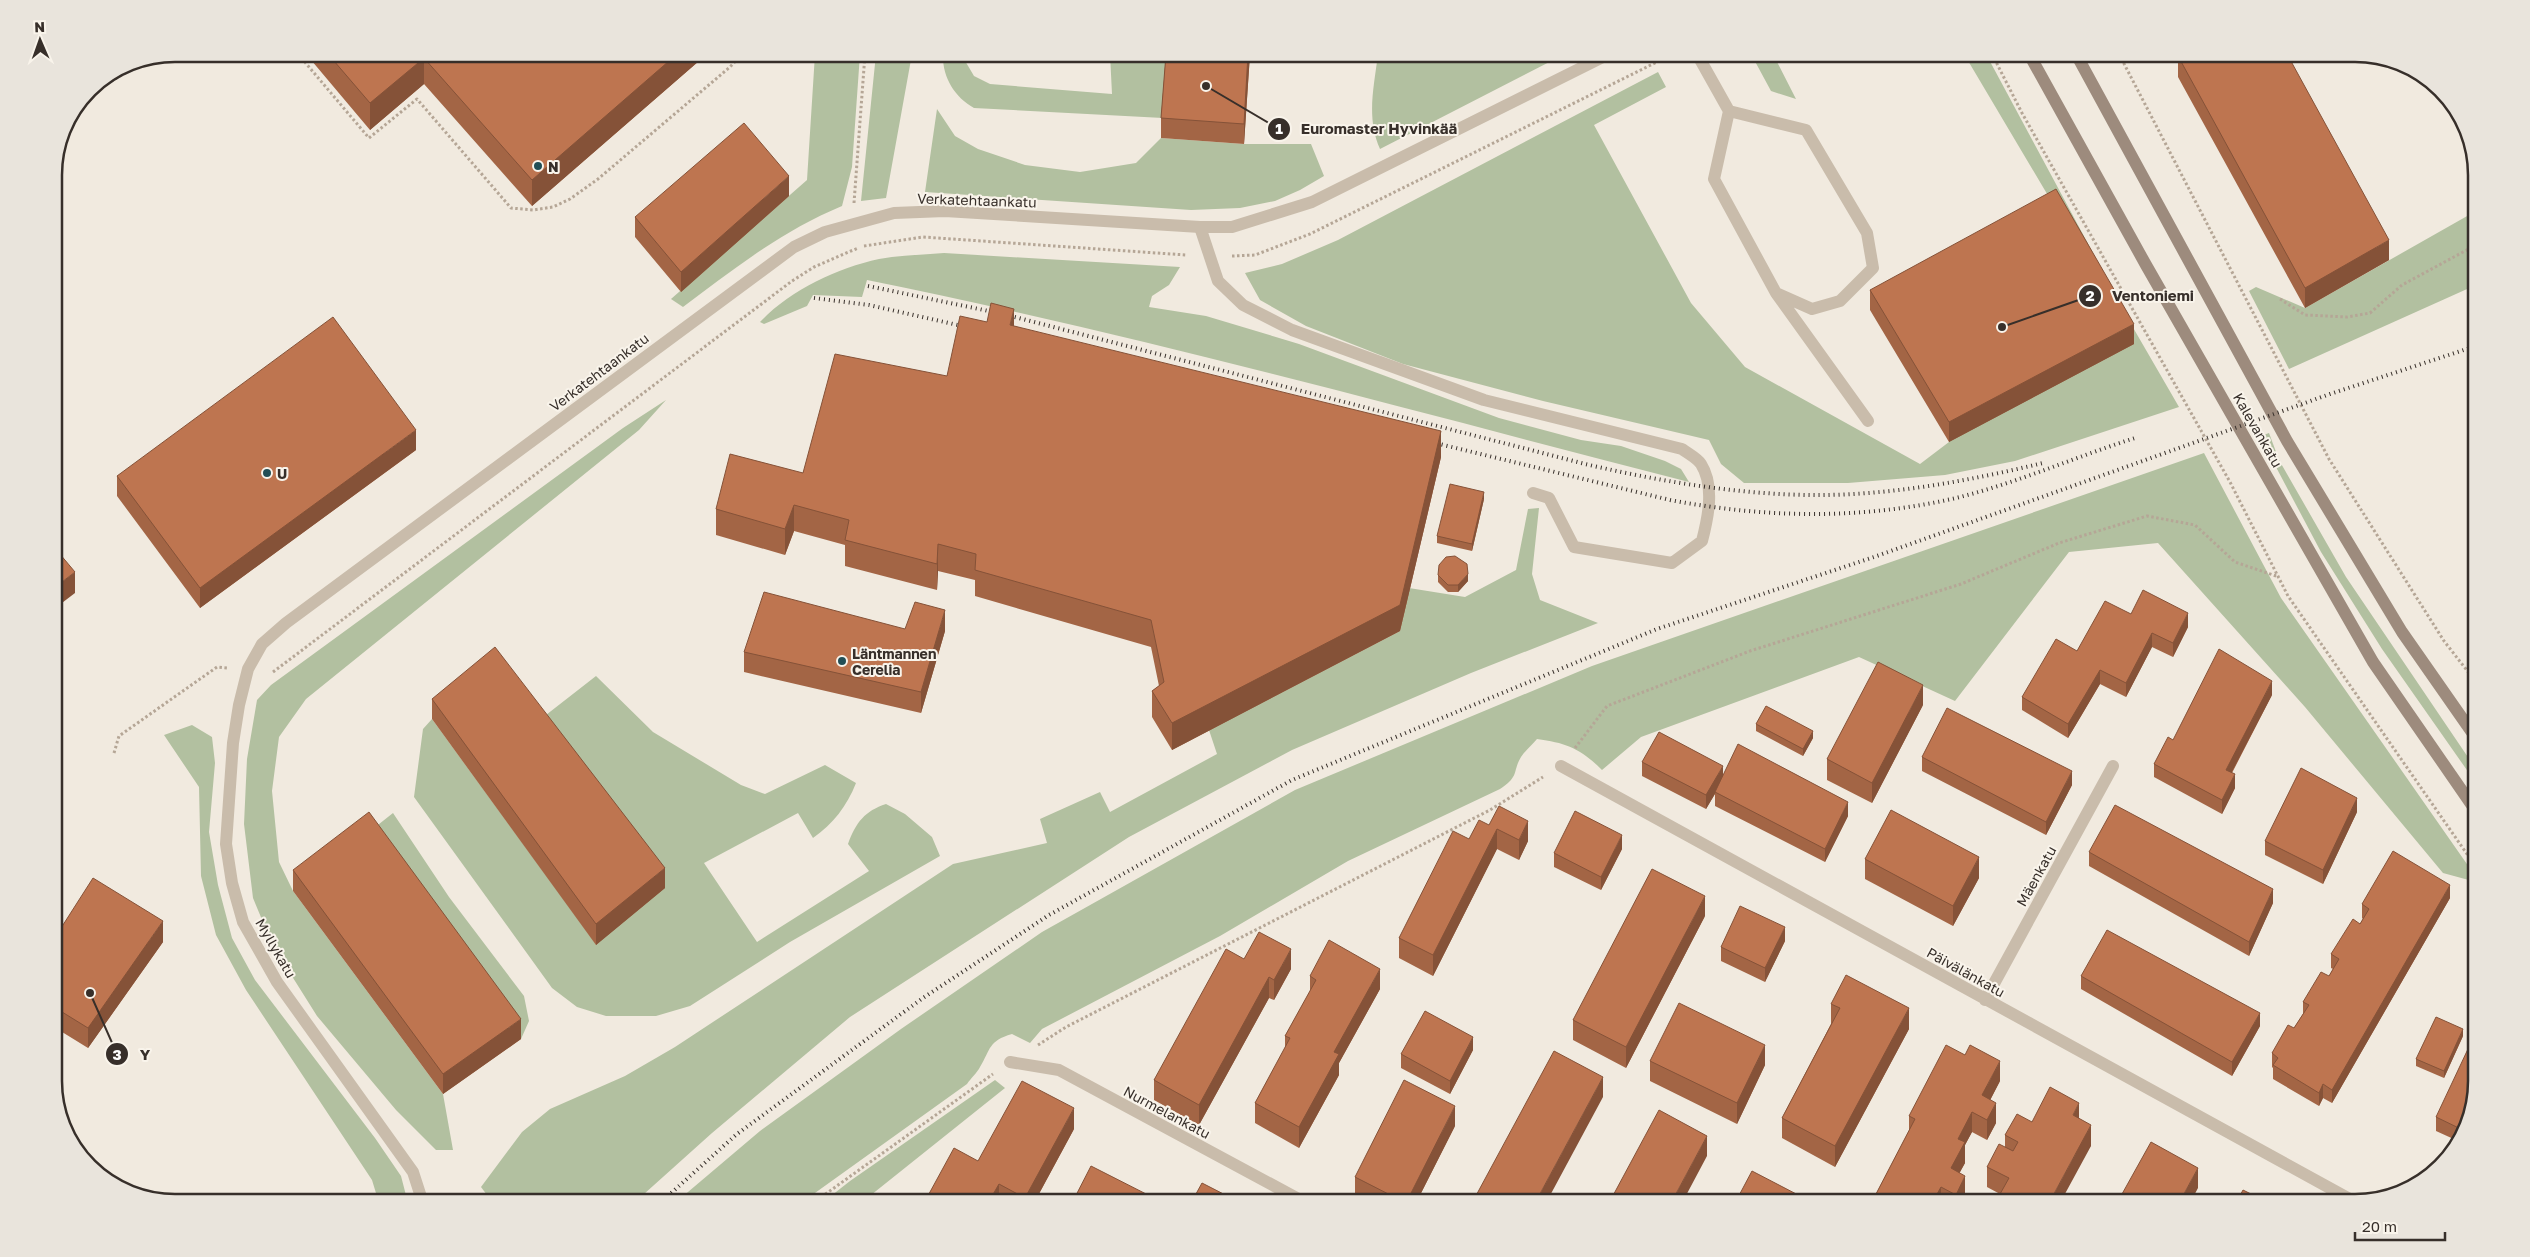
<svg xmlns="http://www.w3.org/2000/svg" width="2530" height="1257" viewBox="0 0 2530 1257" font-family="'Golos Text',sans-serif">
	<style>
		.green { fill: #b2c0a0 }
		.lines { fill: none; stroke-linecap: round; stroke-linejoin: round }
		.path { stroke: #b5a696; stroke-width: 3; stroke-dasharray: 2.5 2.5; stroke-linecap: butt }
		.service { stroke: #c9bcab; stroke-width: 12 }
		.minor { stroke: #c9bcab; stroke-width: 12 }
		.secondary { stroke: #9d8b7d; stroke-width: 12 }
		.rail { stroke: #372f2a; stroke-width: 4; stroke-dasharray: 1 4; stroke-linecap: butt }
		.wall { fill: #a36545 }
		.shaded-wall { fill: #855238 }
		.building { fill: #be7550; stroke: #855238 }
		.poi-dot { fill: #224e56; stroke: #f9f4eb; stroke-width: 2 }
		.labels { text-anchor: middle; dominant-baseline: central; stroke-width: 4; stroke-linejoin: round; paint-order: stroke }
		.poi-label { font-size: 14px; font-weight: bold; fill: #372f2a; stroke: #f9f4eb; text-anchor: start }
		.street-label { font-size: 14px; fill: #372f2a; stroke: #f9f4eb }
		.rim { fill: none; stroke: #372f2a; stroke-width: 2.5 }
		.leader { fill: none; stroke: #372f2a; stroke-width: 2 }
		.callout-dot { fill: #372f2a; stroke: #f9f4eb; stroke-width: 2 }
		.mark-label { font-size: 15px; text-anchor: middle; font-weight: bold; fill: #fff }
		.callout-label { font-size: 15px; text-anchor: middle; font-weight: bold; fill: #372f2a; stroke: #f9f4eb; stroke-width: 4; stroke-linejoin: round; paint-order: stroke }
	</style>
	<rect width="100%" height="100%" fill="#f1eadf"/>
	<!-- green -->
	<path class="green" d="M815,54h45l-8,113 -10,39c-60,25 -107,62 -159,101l-12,-8 136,-119z
		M876,54h36l-26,144 -25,3z
		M943,54h18l13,22 16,8 122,10 -2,-40h57l-4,64 -189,-10c-20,-11 -32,-32 -31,-54z
		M1378,54h187l-185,95c-14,-31 -6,-62 -2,-95z
		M1751,54h22l23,45 -25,-8z
		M1964,54h22l149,277 44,76 -164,54 -70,14 -97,8h-104l-23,-19 -12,-24 -166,-39 -140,-37 -97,-38 -46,-26 -15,-27 37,-9 56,-24 320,-168 8,15 -72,38 97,178 54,64 175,97 29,-22 107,-233z
		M937,109l18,27 23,13 47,16 55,7 56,-9 25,-25 83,6h67l13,32 -24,14 -25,11 -35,7 -49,2 -266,-18z
		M2476,211v74l-187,84 -40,-78 7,-4 49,21z
		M944,253l236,14 -11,18 -17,11 -3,11 57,9 93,28 200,74 82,22 40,6 44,15 16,8 8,13c-273,-70 -545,-146 -822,-202l-5,17 -49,-2 -6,11 -43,18 -4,-2c29,-31 77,-54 119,-63 21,-4 44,-4 65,-6z
		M666,400l-27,30 -333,269 -27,38 -7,54 7,71 14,29 150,203 10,56h-17l-40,-40 -79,-94 -44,-70 -20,-48 -9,-74 3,-65 10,-59 14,-15 352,-257z
		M2269,433l10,27 67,117 130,192v14l-94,-134 -61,-97 -54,-102 -6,-14z
		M2204,453l77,145 195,279v5l-33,-9 -138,-166 -147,-164 -89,9 -114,149 -96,-44 -218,80 -39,33c-21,-21 -35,-27 -65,-31 -5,6 -12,12 -16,18 -9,15 -1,19 -21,32l-152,72 -128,75 -178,93 -12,14 -18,-9c-24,7 -21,15 -32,33 -3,6 -9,11 -13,17l-166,119h-126l85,-72 141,-102 141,-97 253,-142 297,-124z
		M1539,508l-7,66 8,26 58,23 -127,50 -179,77 -163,87 -279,180 -138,116 -78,70h-141l-12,-16 41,-55 28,-23 75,-33 50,-29 278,-183 94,-21 -7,-24 60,-27 10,20 107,-58 -8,-24 191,-99 9,-43 56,9 51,-27 12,-61z
		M596,676l57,56 88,53 24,9 60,-29 31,18c-9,23 -23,41 -43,55l-15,-25 -94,50 53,79 112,-71 -21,-27c8,-22 17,-33 38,-40l19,10 27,23 8,19 -150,86 -100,64 -34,10h-50l-29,-9 -25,-19 -138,-191 9,-68 9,-10 164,225 -59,-222z
		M192,725l20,12 3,26 -6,69 9,53 14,53 23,42 120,158 26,38 7,27h-29l-7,-23 -126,-190 -30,-55 -15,-59 -2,-89 -35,-52z
		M393,813l56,84 75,99 5,25 -8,18 -152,-207z
		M995,1080l10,8 -144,115h-39l28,-22z"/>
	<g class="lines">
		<!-- path -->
		<path class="path" d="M298,54l71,84 48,-39 94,109 22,2 20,-3 17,-8 28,-20 132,-112 12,-13
			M1992,54l30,59 208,369 58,114 188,271
			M2119,54l210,405 115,182 32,41
			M85,96l65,-37
			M854,203l11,-149
			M864,246l59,-9 263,18
			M1232,256l23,-1 55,-21 363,-180
			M2280,299l25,16 42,2 23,-4 32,-28 74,-40
			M273,672l519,-391 22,-14 44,-19
			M1575,748l32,-42 143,-55 211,-67 98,-41 88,-27 48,9 40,37 44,15
			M114,753l5,-17 98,-69 10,1
			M1038,1045l28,-18 424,-217 53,-33
			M813,1203l180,-129"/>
		<!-- service -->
		<path class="service" d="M1697,54l32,57 -15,68 62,114 92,128
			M2181,54h1
			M1729,111l77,19 61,103 6,35 -33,33 -28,8 -36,-16
			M1200,227l18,54 25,24 49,25 192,70 198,49c5,4 15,9 19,15 14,22 7,54 1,77l-30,22 -98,-16 -25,-49 -16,-5"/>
		<!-- minor -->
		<path class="minor" d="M1561,766l796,437
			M1985,1000l128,-234
			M1010,1062l49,8 247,133
			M423,1203l-10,-31 -136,-190 -34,-60 -11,-39 -6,-39 7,-101 6,-38 9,-36 14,-25 24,-21 508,-376 31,-15 69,-19 51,-2 255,16h32l80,-25 297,-148"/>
		<!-- secondary -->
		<path class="secondary" d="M2029,54l117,211 227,397 103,149
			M2076,54l211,387 115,191 74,106"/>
		<!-- rail -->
		<path class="rail" d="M868,286l135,28 582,150c74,17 149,30 225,31 78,1 158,-14 233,-32
			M814,298l55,7 102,23
			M1427,441l243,59c95,18 191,20 286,-2 61,-15 119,-41 179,-60
			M660,1203l77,-69 186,-136 126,-83 243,-135 365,-151 217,-72 456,-163 146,-48"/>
	</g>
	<!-- wall -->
	<path class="wall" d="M306,54h401l-175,152 -108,-122 -54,46z
		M1083,54h27v2z
		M1166,54h84l-6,90 -83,-6v-20z
		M2178,56l211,204 -84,48 -127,-231z
		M789,196l-108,96 -46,-55v-20z
		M1870,290l264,54 -185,98 -79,-132z
		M987,322l27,4 427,131 -41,174 -228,119 -20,-33v-26l7,-5 -8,-39 -176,-51v-16l-37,-9 -1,19 -92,-24v-21l-51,-14 -9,24 -69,-20v-26l87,-36 144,-97z
		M416,450l-216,158 -83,-112v-20z
		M1484,499l-12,52 -35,-8v-7z
		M1438,575l30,6 -10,11h-10l-10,-10z
		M2131,614l57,13 -15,30 -21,-10 -26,50 -26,-13 -32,54 -46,-28v-13l55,-46z
		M905,629l40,2 -24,82 -177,-41v-20z
		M2272,695l-40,78 3,15 -13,26 -68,-37v-13l19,-24z
		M432,699l233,189 -69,57 -164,-226z
		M1923,705l-51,98 -45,-23v-21z
		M1756,724l57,14 -10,18 -47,-25z
		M1922,757l150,28 -26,50 -124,-64z
		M1642,762l81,14 125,40 -23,46 -110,-56v-12l-9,15 -64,-33z
		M2357,812l-34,72 -58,-29v-14z
		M1489,825l39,16 -9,19 -22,-11 -64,127 -34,-18v-20l70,-99z
		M1622,849l-21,41 -47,-23v-14z
		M2089,852l184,51 -24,53 -160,-90z
		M1865,859l114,19 -26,48 -88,-47z
		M293,870l228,169 -78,55 -150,-203z
		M2450,898l-118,205 -9,-5 -4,8 -46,-27v-11l-1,-1v-14l22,-25 9,-14v-12l26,-26 4,-7 -2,-1v-14l29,-30 3,-5 -1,-1v-14z
		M1705,916l-79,152 -53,-28v-20z
		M54,939l109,3 -75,106 -34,-21z
		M1785,941l-20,41 -44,-21v-14z
		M1244,959l47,10 -17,31 -5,-2 -70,127 -45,-25v-20z
		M1310,976l70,13 -41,74v12l-40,73 -44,-25v-20l30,-55v-12l25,-44z
		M2081,976l179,50 -28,50 -151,-87z
		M1831,1004l78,25 -74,138 -53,-29v-20l49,-94z
		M2463,1036l-19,42 -28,-12v-7z
		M1473,1050l-23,44 -49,-26v-14z
		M1650,1061l115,4 -28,59 -87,-43z
		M2000,1081l-10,19 6,23 -9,17 -15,-8 -7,13v18l-6,10 6,23 -3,7h-86v-9l33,-63v-15z
		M2476,1081l-12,54 -6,6 -22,-10v-14z
		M2079,1119l12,27 -91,48 -13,-7v-20l18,-20v-12l27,-13z
		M1455,1126l-39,77h-49l-12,-6v-20z
		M1074,1129l-40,74h-110l54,-42z"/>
	<!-- shaded-wall -->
	<path class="shaded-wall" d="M677,54h30l-175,152v-26z
		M1248,54h2l-6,90v-20z
		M424,58v26l-54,46v-27z
		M789,176v20l-108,96v-20z
		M2389,240v20l-84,48v-20z
		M1014,309v26l-4,-10z
		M2134,324v20l-185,98v-20z
		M416,430v20l-216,158v-20z
		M1441,431v26l-41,174 -228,119v-27z
		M1484,492v7l-12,52v-7z
		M794,505v26l-9,24v-26z
		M938,544v27l-1,19v-26z
		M75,572v21l-21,16v-21z
		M1468,574v7l-10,11v-7z
		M945,610v21l-24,82v-21z
		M2188,613v14l-15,30v-14z
		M2152,633v14l-26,50v-14z
		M2100,670v14l-32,54v-14z
		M2272,681v14l-46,88v-13z
		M1923,685v20l-51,98v-20z
		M1813,731v7l-10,18v-7z
		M1723,766v14l-17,29v-14z
		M2072,771v14l-26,50v-13z
		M2235,774v14l-13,26v-14z
		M2357,798v14l-34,72v-14z
		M1848,802v14l-23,46v-13z
		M1528,821v20l-9,19v-20z
		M1497,829v20l-64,127v-21z
		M1622,835v14l-21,41v-13z
		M1979,857v21l-26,48v-20z
		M665,868v20l-69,57v-21z
		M2450,885v13l-118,205v-13z
		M2273,889v14l-24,53v-14z
		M1705,896v20l-79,152v-21z
		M163,921v21l-75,106v-20z
		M1785,927v14l-20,41v-14z
		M1291,949v20l-17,31v-20z
		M1380,969v20l-41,74v12l-40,73v-21l35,-75z
		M1269,977v21l-70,127v-20z
		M1909,1008v21l-74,138v-21z
		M2260,1013v13l-28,50v-14z
		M521,1019v20l-78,55v-20z
		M2463,1029v7l-19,42v-7z
		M1473,1037v13l-23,44v-13z
		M1765,1045v20l-28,59v-21z
		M2000,1061v20l-18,35v-21z
		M1603,1077v20l-57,106h-11z
		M2323,1084v14l-4,8v-13z
		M1996,1103v20l-9,17v-20z
		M2079,1103v20l-6,-8z
		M1455,1106v20l-39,77h-10z
		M1074,1108v21l-40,74h-9v-5z
		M1972,1112v20l-7,13v18l-14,26v-21l7,-29z
		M2091,1125v21l-31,57h-11z
		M1707,1136v20l-25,47h-11z
		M2198,1168v20l-8,15h-11z
		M1965,1176v20l-3,7h-6v-8z
		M999,1184v19h-11z
		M1941,1187v16h-9z"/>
	<!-- building -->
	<path class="building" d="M328,54h349l-145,126 -108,-122 -54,45z
		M1166,54h82l-4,70 -83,-6z
		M2183,54h104l102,186 -84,48 -127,-232z
		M744,123l45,53 -108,96 -46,-55z
		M2056,189l78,135 -185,98 -79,-132z
		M991,303l23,6 -4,16 431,106 -41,174 -228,118 -20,-32 12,-9 -13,-62 -176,-50 1,-16 -38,-10 -1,20 -92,-24 4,-20 -55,-15 -9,24 -69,-20 14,-55 73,19 32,-119 112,22 13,-60 27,6z
		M333,317l83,113 -216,158 -83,-112z
		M1450,484l34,8 -12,52 -35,-8z
		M54,547l21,25 -21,16z
		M1455,556l12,8 1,10 -10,11h-10l-10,-10 1,-10 7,-8z
		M2143,590l45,23 -15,30 -21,-10 -26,50 -26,-13 -32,54 -46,-27 34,-58 21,12 28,-50 26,13z
		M764,592l141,37 10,-27 30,8 -24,82 -177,-40z
		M495,647l170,221 -69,56 -164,-225z
		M2219,649l53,32 -46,89 9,4 -13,26 -68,-36 14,-27 5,3z
		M1878,662l45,23 -51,98 -45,-24z
		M1766,706l47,25 -10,18 -47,-25z
		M1947,708l125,63 -26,51 -124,-65z
		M1659,732l64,34 -17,29 -64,-33z
		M1738,744l110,58 -23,47 -110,-57z
		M2301,768l56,30 -34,72 -58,-29z
		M2115,805l158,84 -24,53 -160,-90z
		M1499,806l29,15 -9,19 -22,-11 -64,126 -34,-17 54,-107 16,8 10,-19 10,5z
		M1891,810l88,47 -26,49 -88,-47z
		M1575,811l47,24 -21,42 -47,-24z
		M369,812l152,207 -78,55 -150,-204z
		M2393,851l57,34 -118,205 -9,-6 -4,9 -46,-28 5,-7 -6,-5 16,-28 6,3 15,-23 -6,-3 18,-30 8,4 10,-17 -8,-5 22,-35 7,5 9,-15 -7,-5z
		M1652,869l53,27 -79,151 -53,-27z
		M93,878l70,43 -75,107 -34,-21v-68z
		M1740,906l45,21 -20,41 -44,-21z
		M2107,930l153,83 -28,49 -151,-86z
		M1259,932l32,17 -17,31 -5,-3 -70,128 -45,-25 72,-131 18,10z
		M1329,940l51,29 -46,83 5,2 -40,73 -44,-24 35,-65 -5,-2 31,-56 -6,-4z
		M1846,975l63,33 -74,138 -53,-28 58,-110 -9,-4z
		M1679,1003l86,42 -28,58 -87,-42z
		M1425,1011l48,26 -23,44 -49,-27z
		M2436,1017l27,12 -19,42 -28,-12z
		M2476,1032v49l-11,50 -29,-14z
		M1946,1045l19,10 5,-10 30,16 -18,34 14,8 -9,17 -15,-8 -14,27 7,3 -14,26 14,8 -9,19 -15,-8 -9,16h-38l-18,-9 39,-75 -6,-3z
		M1554,1051l49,26 -68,126h-63z
		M1404,1080l51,26 -49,97 -51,-26z
		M1022,1081l52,27 -49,90 -26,-14 -11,19h-64l30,-55 24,13z
		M2050,1087l29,16 -6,12 18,10 -42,78h-54l14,-25 -22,-11 12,-23 14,7 5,-9 -13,-7 12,-21 15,8z
		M1659,1110l48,26 -36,67h-62z
		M2151,1142l47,26 -19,35h-62z
		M1091,1166l63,32 -3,5h-79z
		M1752,1171l50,26 -3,6h-64z
		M1202,1183l39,20h-50z
		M2243,1190l26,13h-33z"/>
	<!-- markers -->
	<g class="poi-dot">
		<circle cx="538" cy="166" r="5"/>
		<circle cx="267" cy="473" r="5"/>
		<circle cx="842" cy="661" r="5"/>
	</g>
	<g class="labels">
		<!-- poi labels -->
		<g class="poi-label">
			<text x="548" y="166">N</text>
			<text x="277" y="473">U</text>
			<text x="852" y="653">Läntmannen<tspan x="852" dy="16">Cerelia</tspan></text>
		</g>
		<!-- street labels -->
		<g class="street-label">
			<text transform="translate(977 200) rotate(2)">Verkatehtaankatu</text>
			<text transform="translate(599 372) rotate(-37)">Verkatehtaankatu</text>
			<text transform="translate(2258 430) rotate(60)">Kalevankatu</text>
			<text transform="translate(2036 876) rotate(-61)">Mäenkatu</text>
			<text transform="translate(276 948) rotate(60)">Myllykatu</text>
			<text transform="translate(1966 972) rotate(29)">Päivälänkatu</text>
			<text transform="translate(1167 1112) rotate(28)">Nurmelankatu</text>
		</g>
	</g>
	<!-- crop -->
	<path d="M0 0H2530V1257H0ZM175 62H2355A113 113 0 0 1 2468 175V1081A113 113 0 0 1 2355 1194H175A113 113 0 0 1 62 1081V175A113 113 0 0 1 175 62Z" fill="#e9e4dc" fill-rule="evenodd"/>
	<path class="rim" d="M175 62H2355A113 113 0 0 1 2468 175V1081A113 113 0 0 1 2355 1194H175A113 113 0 0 1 62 1081V175A113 113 0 0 1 175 62Z"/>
	<!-- callouts -->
	<path class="leader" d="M1206 86L1279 129M2002 327L2090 296M90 993L117 1054"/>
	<g class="callout-dot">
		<circle cx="1206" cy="86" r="5"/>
		<circle cx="2002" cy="327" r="5"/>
		<circle cx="90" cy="993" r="5"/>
		<circle cx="1279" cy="129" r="12"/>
		<circle cx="2090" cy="296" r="12"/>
		<circle cx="117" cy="1054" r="12"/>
	</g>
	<g class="mark-label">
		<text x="1279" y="134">1</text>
		<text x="2090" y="301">2</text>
		<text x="117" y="1060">3</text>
	</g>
	<g class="callout-label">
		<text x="1379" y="134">Euromaster Hyvinkää</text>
		<text x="2153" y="301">Ventoniemi</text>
		<text x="145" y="1060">Y</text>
	</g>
	<!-- north arrow -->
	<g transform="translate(40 40) rotate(358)" stroke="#f9f4eb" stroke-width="4" paint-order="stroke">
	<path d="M0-4L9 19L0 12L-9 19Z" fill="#372f2a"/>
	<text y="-8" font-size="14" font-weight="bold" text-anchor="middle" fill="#372f2a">N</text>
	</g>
	<!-- scale -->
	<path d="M2355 1232v8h90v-8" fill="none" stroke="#372f2a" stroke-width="2.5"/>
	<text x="2362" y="1232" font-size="15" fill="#372f2a" stroke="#f9f4eb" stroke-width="4" paint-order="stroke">20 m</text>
</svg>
